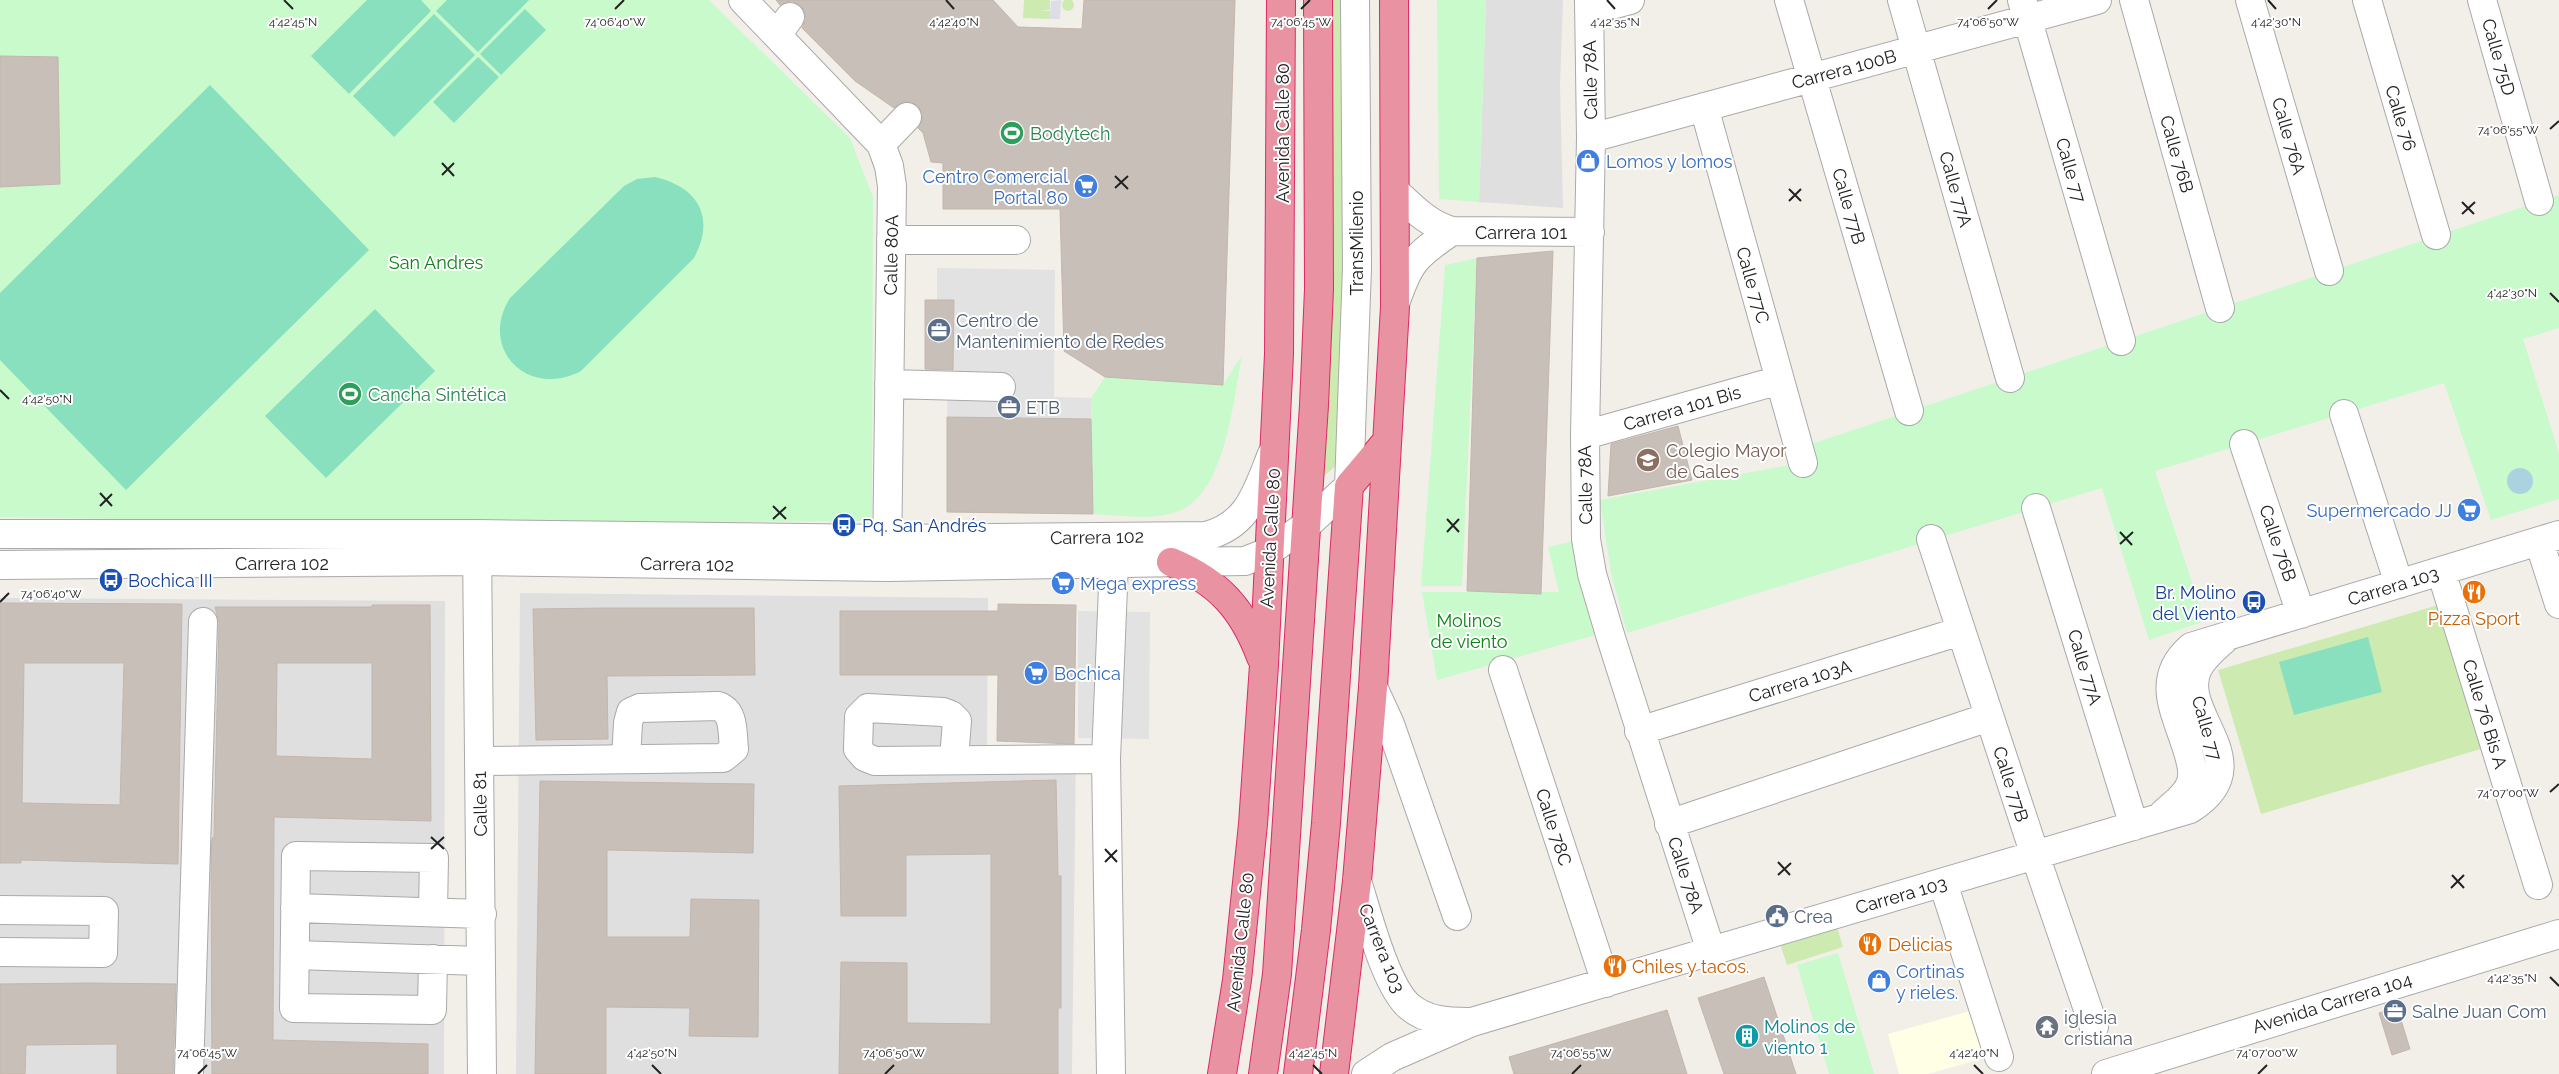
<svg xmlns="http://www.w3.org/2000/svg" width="2559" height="1074" viewBox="0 0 2559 1074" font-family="Raleway,sans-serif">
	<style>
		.residential { fill: #e0dfdf }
		.education { fill: #ffffe5 }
		.grass { fill: #cdebb0 }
		.park { fill: #c8facc }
		.pitch { fill: #88e0be }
		.parking { fill: #e2e2e2 }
		.plaza { fill: #dddde8 }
		.water { fill: #aad3df }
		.building { fill: #c7bfb8; stroke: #c4b6ab; fill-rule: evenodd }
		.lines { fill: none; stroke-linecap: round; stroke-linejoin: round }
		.minor-casing { stroke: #a9a9a9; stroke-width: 30 }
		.highway-casing { stroke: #dc2a67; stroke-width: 30 }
		.minor { stroke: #fff; stroke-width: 28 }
		.highway { stroke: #e892a2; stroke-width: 28 }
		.ticks { fill: none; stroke: #222; stroke-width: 2 }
		.labels { text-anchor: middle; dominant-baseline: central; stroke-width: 4; stroke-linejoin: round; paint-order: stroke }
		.street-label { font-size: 18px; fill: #222; stroke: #fff }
		.leisure-label { font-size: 18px; fill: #27864d; stroke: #fff; text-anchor: start }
		.shop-label { font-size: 18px; fill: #366cbe; stroke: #fff; text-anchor: start }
		.park-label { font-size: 18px; fill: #0c8416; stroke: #fff }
		.service-label { font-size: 18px; fill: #4e5e75; stroke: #fff; text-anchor: start }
		.education-label { font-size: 18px; fill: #785e54; stroke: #fff; text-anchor: start }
		.transit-label { font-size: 18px; fill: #164399; stroke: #fff; text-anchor: start }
		.food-label { font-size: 18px; fill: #c56008; stroke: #fff; text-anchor: start }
		.worship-label { font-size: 18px; fill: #5b616d; stroke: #fff; text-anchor: start }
		.culture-label { font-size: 18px; fill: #0d838f; stroke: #fff; text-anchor: start }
		.ticks-label { font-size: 12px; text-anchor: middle; fill: #222; stroke: #fff; stroke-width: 4; stroke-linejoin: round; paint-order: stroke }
	</style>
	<rect width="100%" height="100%" fill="#f2efe9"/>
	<!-- residential -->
	<path class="residential" d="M1486,0h77l-3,85 3,123 -84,-6z
		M520,593l468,5 -1,151h89l-4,325h-556z
		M0,598l445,3 -1,473h-444z"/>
	<!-- education -->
	<path class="education" d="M1977,1009l14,47 -63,18h-29l-11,-40z"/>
	<!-- grass -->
	<path class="grass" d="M1062 5a6 6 0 1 1 12 0a6 6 0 1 1-12 0Z
		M1024,0h26v10h-12l13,1 -1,8 -27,-1z
		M1331,0h14l1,220 -6,242 -16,14 7,-250z
		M2448,602l43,144 -230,68 -43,-144z
		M1837,927l6,20 -56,18 -7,-21z"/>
	<!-- park -->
	<path class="park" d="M0,0h709l141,138 23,59 -1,324 -476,3 -396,-7z
		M1437,0h49l-7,202 -40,-3z
		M2559,195v133l-36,11 36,114v46l-68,21 -47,-137 -289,88 50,150 -56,19 -47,-152 -475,145 -16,-60 -11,-73 190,-35 9,-17z
		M1477,258l-15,328h-41l24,-321z
		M1242,355c-9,45 -16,141 -66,157 -25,9 -57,3 -83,2l-2,-116 14,-21 118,8z
		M1573,541l22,94 -158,45 -15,-88h137l-11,-45z
		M1838,953l36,121h-45l-32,-109z"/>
	<!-- pitch -->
	<path class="pitch" d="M367,0h54l10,11 -82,83 -38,-38z
		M447,0h82l-51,52 -42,-41z
		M525,9l21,21 -45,45 -21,-21z
		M434,14l41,41 -81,82 -41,-41z
		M478,57l21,20 -45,46 -21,-21z
		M210,85l159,165 -243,240 -126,-130v-67z
		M655,177c43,10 61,40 39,81l-113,113c-53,28 -103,-22 -71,-73l114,-112 13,-7z
		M375,309l60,62 -109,107 -61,-62z
		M2368,637l14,55 -88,23 -15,-53z"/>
	<!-- parking -->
	<path class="parking" d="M937,268l118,2 -1,127 37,1v21l-144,-2 1,-45h5l1,-71 -17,-1z
		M1078,611l72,1 -1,127 -71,-1z"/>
	<!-- plaza -->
	<path class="plaza" d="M1061,0l-1,19h-10l1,-18z"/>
	<!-- water -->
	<path class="water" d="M2507 481a13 13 0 1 1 26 0a13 13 0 1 1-26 0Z"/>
	<!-- building -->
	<path class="building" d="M776,0h217l25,27 64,2 2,-29h151l-12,385 -118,-8 -41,-26 -4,-142h-117v-46l-12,-1 -8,-29 -5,-5 4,-8v-7l-4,-7 -7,-4h-8l-9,6 -39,-27 -53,-53 4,-10 -2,-7 -4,-6 -9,-4 -11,4z
		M0,56l58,1 2,127 -60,3z
		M1553,251l-12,343 -74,-3 10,-333z
		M925,300h29l-1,70 -28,-1z
		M947,417l144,2 2,95 -146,-2z
		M1678,426l14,54 -84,16 3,-52z
		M0,603l182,1 -4,260 -157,-4v3h-21zM24,663h100l-4,142 -98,-2z
		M998,604l78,1 -2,139 -77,-3 1,-66h-158v-64h158z
		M372,605h58l1,216 -157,-4 -1,223 155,4v30h-216l-1,-217 1,-19h2l5,-216 -4,-15h157zM277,663h95v96l-96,-3z
		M605,608h149l1,67 -148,1 1,63 -72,1 -3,-131z
		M1056,780l2,96h3v132h-3v66h-219l2,-112 66,1v60l84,1v-170l-85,1v61h-65l-2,-130z
		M540,781l214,3 -1,69 -146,-3v87h83l1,-38 68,1 -1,137 -69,-1 1,-28 -84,-1v67h-71z
		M1764,977l32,97h-72l-26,-76z
		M88,983l88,1 -3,90h-56v-30l-91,1 -1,29h-25v-90z
		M2397,1007l13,42 -18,6 -13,-42z
		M1667,1010l20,64h-173l-5,-17z"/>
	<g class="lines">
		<!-- minor casing -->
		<g class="minor-casing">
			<path id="minor" d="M743,0l138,144 8,22 3,20 -5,372
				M1589,0l2,138 -6,297 1,104 6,35 19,64 100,313
				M1789,0l120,411
				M1902,0l108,378
				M2022,0l99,341
				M2134,0l86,308
				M2250,0l79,271
				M2367,0l69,235
				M2482,0l57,201
				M1589,11l41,-11
				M777,35l13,-18
				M1704,107l99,356
				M1591,138l506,-138
				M881,144l26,-27
				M1395,191c18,17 33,33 57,40l138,1
				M891,240h125
				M1395,304c14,-42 20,-48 57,-73
				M889,384l112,3
				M2344,414l55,170
				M1585,435l195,-55
				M2244,444l57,170
				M2036,508l98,318
				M0,534h477l411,5 318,-3c43,-11 51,-45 66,-82
				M1931,539l104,316 59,172
				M2539,541l20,63
				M477,543l5,531
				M0,565l478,-4 410,6 357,-6 23,-9 40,-28 41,-38 8,-218 -2,-268
				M2441,571l97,314
				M1503,670l103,313
				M1373,687l17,37 67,192
				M1639,731l322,-100
				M954,759l3,-38 -6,-6 -8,-3 -75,-4 -9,9 -1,32 7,8 10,4 231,-2
				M480,761c81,-1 162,-2 243,-3l11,-9c-2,-16 1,-37 -16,-43l-78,2 -9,4 -3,11 -2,36
				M2163,814c10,-10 24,-18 28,-32 3,-9 0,-20 -3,-30 -12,-40 -34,-73 3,-105l368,-112
				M1669,824l320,-107
				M1357,881c10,31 29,107 53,126 17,14 37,15 58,15
				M1943,883l56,174
				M295,908l187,6
				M0,910l104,1 -1,42 -103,-1
				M295,955l185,6
				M433,959l-1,51 -138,-2 2,-152 138,2 -1,54
				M189,1074l14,-452
				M1111,1074l-5,-315 8,-197
				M1366,1074l26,-17 80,-35 718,-213c73,-46 -15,-95 8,-141 7,-13 19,-22 29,-31
				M2106,1074l453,-140"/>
		</g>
		<!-- highway casing -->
		<g class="highway-casing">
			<path id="highway" d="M1171,562c48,20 72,47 90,95
				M1222,1074l15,-94 16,-156 11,-159 15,-311 2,-354
				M1263,1074l14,-100 37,-569 5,-116 -1,-289
				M1298,1074l18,-144 10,-107 23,-337 38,-45
				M1334,1074l23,-193 16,-194 12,-209 10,-171 -1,-307"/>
		</g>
		<!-- minor -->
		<use href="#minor" class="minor"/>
		<!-- highway -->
		<use href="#highway" class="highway"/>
	</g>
	<!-- ticks -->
	<path class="ticks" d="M284,0l9,9M946,0l8,9M1607,0l8,9M2268,0l8,9M615,9l9,-9M1301,9l9,-9M1988,9l9,-9M2550,129l9,-8M442,163l12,13M442,175l12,-12M1115,176l13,13M1115,188l13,-12M1789,189l12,12M1789,201l12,-12M2462,202l12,12M2462,214l13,-12M2550,293l9,9M0,390l9,9M100,493l12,13M100,506l12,-12M773,506l13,13M773,519l13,-12M1447,519l12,13M1447,532l12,-13M2120,532l12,13M2120,544l13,-12M0,602l9,-9M2550,792l9,-8M431,837l13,12M431,849l13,-12M1105,849l12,13M1105,862l12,-12M1778,862l12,13M1778,875l13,-12M2452,875l12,13M2451,888l13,-13M2550,977l9,9M652,1065l9,9M1313,1065l9,9M1974,1065l9,9M198,1074l9,-9M885,1074l9,-9M1572,1074l9,-9M2258,1074l9,-9"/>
	<!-- icons -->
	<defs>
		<g id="stadium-disc" transform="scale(1.25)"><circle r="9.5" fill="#2e9e5b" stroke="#fff"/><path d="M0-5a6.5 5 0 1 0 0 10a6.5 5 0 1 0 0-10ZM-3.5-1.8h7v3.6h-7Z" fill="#fff"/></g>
		<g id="shop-disc" transform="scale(1.25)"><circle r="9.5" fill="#3f7fe0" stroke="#fff"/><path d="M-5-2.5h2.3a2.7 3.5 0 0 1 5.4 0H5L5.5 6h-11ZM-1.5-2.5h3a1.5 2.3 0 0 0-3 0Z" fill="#fff"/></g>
		<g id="supermarket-disc" transform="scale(1.25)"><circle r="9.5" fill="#3f7fe0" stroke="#fff"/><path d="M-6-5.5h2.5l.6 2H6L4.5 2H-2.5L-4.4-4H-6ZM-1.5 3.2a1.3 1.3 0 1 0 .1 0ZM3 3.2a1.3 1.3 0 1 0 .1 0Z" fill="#fff"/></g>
		<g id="office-disc" transform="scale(1.25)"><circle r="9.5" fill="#5c6f8a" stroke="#fff"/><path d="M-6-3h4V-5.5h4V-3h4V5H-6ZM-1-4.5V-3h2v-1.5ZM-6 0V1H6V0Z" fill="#fff"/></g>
		<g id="school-disc" transform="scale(1.25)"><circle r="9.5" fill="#8d6e63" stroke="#fff"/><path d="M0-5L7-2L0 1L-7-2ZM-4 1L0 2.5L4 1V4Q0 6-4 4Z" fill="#fff"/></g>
		<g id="bus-disc" transform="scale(1.25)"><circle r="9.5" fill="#1a4fb4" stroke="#fff"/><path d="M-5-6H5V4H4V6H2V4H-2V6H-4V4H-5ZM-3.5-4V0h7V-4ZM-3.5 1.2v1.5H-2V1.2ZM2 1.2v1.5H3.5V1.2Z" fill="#fff"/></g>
		<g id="restaurant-disc" transform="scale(1.25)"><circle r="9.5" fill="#e8710a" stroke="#fff"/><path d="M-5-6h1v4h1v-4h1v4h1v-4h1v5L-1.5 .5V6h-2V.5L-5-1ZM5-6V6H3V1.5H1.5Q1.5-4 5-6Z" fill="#fff"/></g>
		<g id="civic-disc" transform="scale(1.25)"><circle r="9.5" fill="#5c6f8a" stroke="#fff"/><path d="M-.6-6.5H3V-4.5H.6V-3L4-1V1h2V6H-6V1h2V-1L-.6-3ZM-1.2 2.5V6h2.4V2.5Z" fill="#fff"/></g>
		<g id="temple-disc" transform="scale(1.25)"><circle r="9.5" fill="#6b7280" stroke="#fff"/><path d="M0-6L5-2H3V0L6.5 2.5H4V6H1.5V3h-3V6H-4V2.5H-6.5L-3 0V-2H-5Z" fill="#fff"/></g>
		<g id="building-disc" transform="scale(1.25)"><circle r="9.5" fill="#0f9aa8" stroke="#fff"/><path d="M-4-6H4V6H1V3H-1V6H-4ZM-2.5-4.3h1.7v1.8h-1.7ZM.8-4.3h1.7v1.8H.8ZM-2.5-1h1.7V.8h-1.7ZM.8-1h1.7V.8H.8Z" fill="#fff"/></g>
	</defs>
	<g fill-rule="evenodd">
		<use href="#stadium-disc" x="1012" y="133"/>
		<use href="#shop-disc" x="1588" y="161"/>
		<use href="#supermarket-disc" x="1086" y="186"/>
		<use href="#office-disc" x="939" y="330"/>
		<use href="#stadium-disc" x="350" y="394"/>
		<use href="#office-disc" x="1009" y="407"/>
		<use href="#school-disc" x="1648" y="460"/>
		<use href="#supermarket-disc" x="2469" y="510"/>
		<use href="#bus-disc" x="844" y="525"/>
		<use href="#bus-disc" x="111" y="580"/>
		<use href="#supermarket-disc" x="1063" y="583"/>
		<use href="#restaurant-disc" x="2474" y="592"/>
		<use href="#bus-disc" x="2254" y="602"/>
		<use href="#supermarket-disc" x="1036" y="673"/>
		<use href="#civic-disc" x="1777" y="916"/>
		<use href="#restaurant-disc" x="1870" y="944"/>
		<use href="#restaurant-disc" x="1615" y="966"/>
		<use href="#shop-disc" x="1879" y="981"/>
		<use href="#office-disc" x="2395" y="1011"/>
		<use href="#temple-disc" x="2047" y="1027"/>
		<use href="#building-disc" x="1747" y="1036"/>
	</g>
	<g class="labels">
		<!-- street labels -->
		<g class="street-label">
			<text transform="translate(2499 57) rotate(74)">Calle 75D</text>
			<text transform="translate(1844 69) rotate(-15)">Carrera 100B</text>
			<text transform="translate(1590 80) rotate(-91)">Calle 78A</text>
			<text transform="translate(2401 118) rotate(73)">Calle 76</text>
			<text transform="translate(1282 133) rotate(-90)">Avenida Calle 80</text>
			<text transform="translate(2289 136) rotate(74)">Calle 76A</text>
			<text transform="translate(2177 154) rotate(74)">Calle 76B</text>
			<text transform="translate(2071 170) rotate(74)">Calle 77</text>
			<text transform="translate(1956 189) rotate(74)">Calle 77A</text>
			<text transform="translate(1849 206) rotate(74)">Calle 77B</text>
			<text x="1521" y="232">Carrera 101</text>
			<text transform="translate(1356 243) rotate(-90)">TransMilenio</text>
			<text transform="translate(891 255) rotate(-89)">Calle 80A</text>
			<text transform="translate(1753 285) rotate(74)">Calle 77C</text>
			<text transform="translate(1682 408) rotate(-16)">Carrera 101 Bis</text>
			<text transform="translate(1585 485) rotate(-91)">Calle 78A</text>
			<text transform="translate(1097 537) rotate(-1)">Carrera 102</text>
			<text transform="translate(1270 538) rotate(-87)">Avenida Calle 80</text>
			<text transform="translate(2278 543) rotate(71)">Calle 76B</text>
			<text x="282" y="563">Carrera 102</text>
			<text transform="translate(687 564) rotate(1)">Carrera 102</text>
			<text transform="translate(2393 586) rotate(-17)">Carrera 103</text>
			<text transform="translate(2085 667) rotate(73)">Calle 77A</text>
			<text transform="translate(1800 681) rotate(-17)">Carrera 103A</text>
			<text transform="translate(2485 714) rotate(73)">Calle 76 Bis A</text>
			<text transform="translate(2207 728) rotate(74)">Calle 77</text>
			<text transform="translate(2011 784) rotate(72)">Calle 77B</text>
			<text transform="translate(480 804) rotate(-91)">Calle 81</text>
			<text transform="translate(1554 827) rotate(72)">Calle 78C</text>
			<text transform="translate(1686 875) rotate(72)">Calle 78A</text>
			<text transform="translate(1901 895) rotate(-16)">Carrera 103</text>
			<text transform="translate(1240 942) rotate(-84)">Avenida Calle 80</text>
			<text transform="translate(1382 948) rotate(68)">Carrera 103</text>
			<text transform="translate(2332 1003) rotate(-17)">Avenida Carrera 104</text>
		</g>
		<!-- leisure labels -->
		<g class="leisure-label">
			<text x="1030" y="133">Bodytech</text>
			<text x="368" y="394">Cancha Sintética</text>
		</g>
		<!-- shop labels -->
		<g class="shop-label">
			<text x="1606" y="161">Lomos y lomos</text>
			<text x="1068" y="176" text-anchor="end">Centro Comercial<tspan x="1068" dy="21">Portal 80</tspan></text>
			<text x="2452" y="510" text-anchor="end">Supermercado JJ</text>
			<text x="1080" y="583">Mega express</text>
			<text x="1054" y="673">Bochica</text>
			<text x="1896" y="971">Cortinas<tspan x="1896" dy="21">y rieles.</tspan></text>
		</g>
		<!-- park labels -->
		<g class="park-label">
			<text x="436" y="262">San Andres</text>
			<text x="1469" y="620">Molinos<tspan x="1469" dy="21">de viento</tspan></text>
		</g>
		<!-- service labels -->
		<g class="service-label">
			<text x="956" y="320">Centro de<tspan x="956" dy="21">Mantenimiento de Redes</tspan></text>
			<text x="1026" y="407">ETB</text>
			<text x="1794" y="916">Crea</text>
			<text x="2412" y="1011">Salne Juan Com</text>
		</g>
		<!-- education labels -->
		<g class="education-label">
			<text x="1666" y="450">Colegio Mayor<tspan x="1666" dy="21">de Gales</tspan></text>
		</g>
		<!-- transit labels -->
		<g class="transit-label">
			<text x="862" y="525">Pq. San Andrés</text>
			<text x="128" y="580">Bochica III</text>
			<text x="2236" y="592" text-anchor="end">Br. Molino<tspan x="2236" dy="21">del Viento</tspan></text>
		</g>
		<!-- food labels -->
		<g class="food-label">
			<text x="2474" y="618" text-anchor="middle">Pizza Sport</text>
			<text x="1888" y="944">Delicias</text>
			<text x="1632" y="966">Chiles y tacos.</text>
		</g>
		<!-- worship labels -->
		<g class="worship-label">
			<text x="2064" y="1017">iglesia<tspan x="2064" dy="21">cristiana</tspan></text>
		</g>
		<!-- culture labels -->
		<g class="culture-label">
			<text x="1764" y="1026">Molinos de<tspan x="1764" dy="21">viento 1</tspan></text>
		</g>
	</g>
	<g class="ticks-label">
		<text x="615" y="26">74°06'40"W</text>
		<text x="1301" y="26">74°06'45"W</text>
		<text x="1988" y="26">74°06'50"W</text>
		<text x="293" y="26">4°42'45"N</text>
		<text x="954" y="26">4°42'40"N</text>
		<text x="1615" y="26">4°42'35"N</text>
		<text x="2276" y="26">4°42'30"N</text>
		<text x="2508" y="134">74°06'55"W</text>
		<text x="2512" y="297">4°42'30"N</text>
		<text x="47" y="403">4°42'50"N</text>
		<text x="51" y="598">74°06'40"W</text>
		<text x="2508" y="797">74°07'00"W</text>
		<text x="2512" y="982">4°42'35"N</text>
		<text x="652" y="1057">4°42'50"N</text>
		<text x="1313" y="1057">4°42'45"N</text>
		<text x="1974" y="1057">4°42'40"N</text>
		<text x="207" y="1057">74°06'45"W</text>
		<text x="894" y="1057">74°06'50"W</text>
		<text x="1581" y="1057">74°06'55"W</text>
		<text x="2267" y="1057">74°07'00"W</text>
	</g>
</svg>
